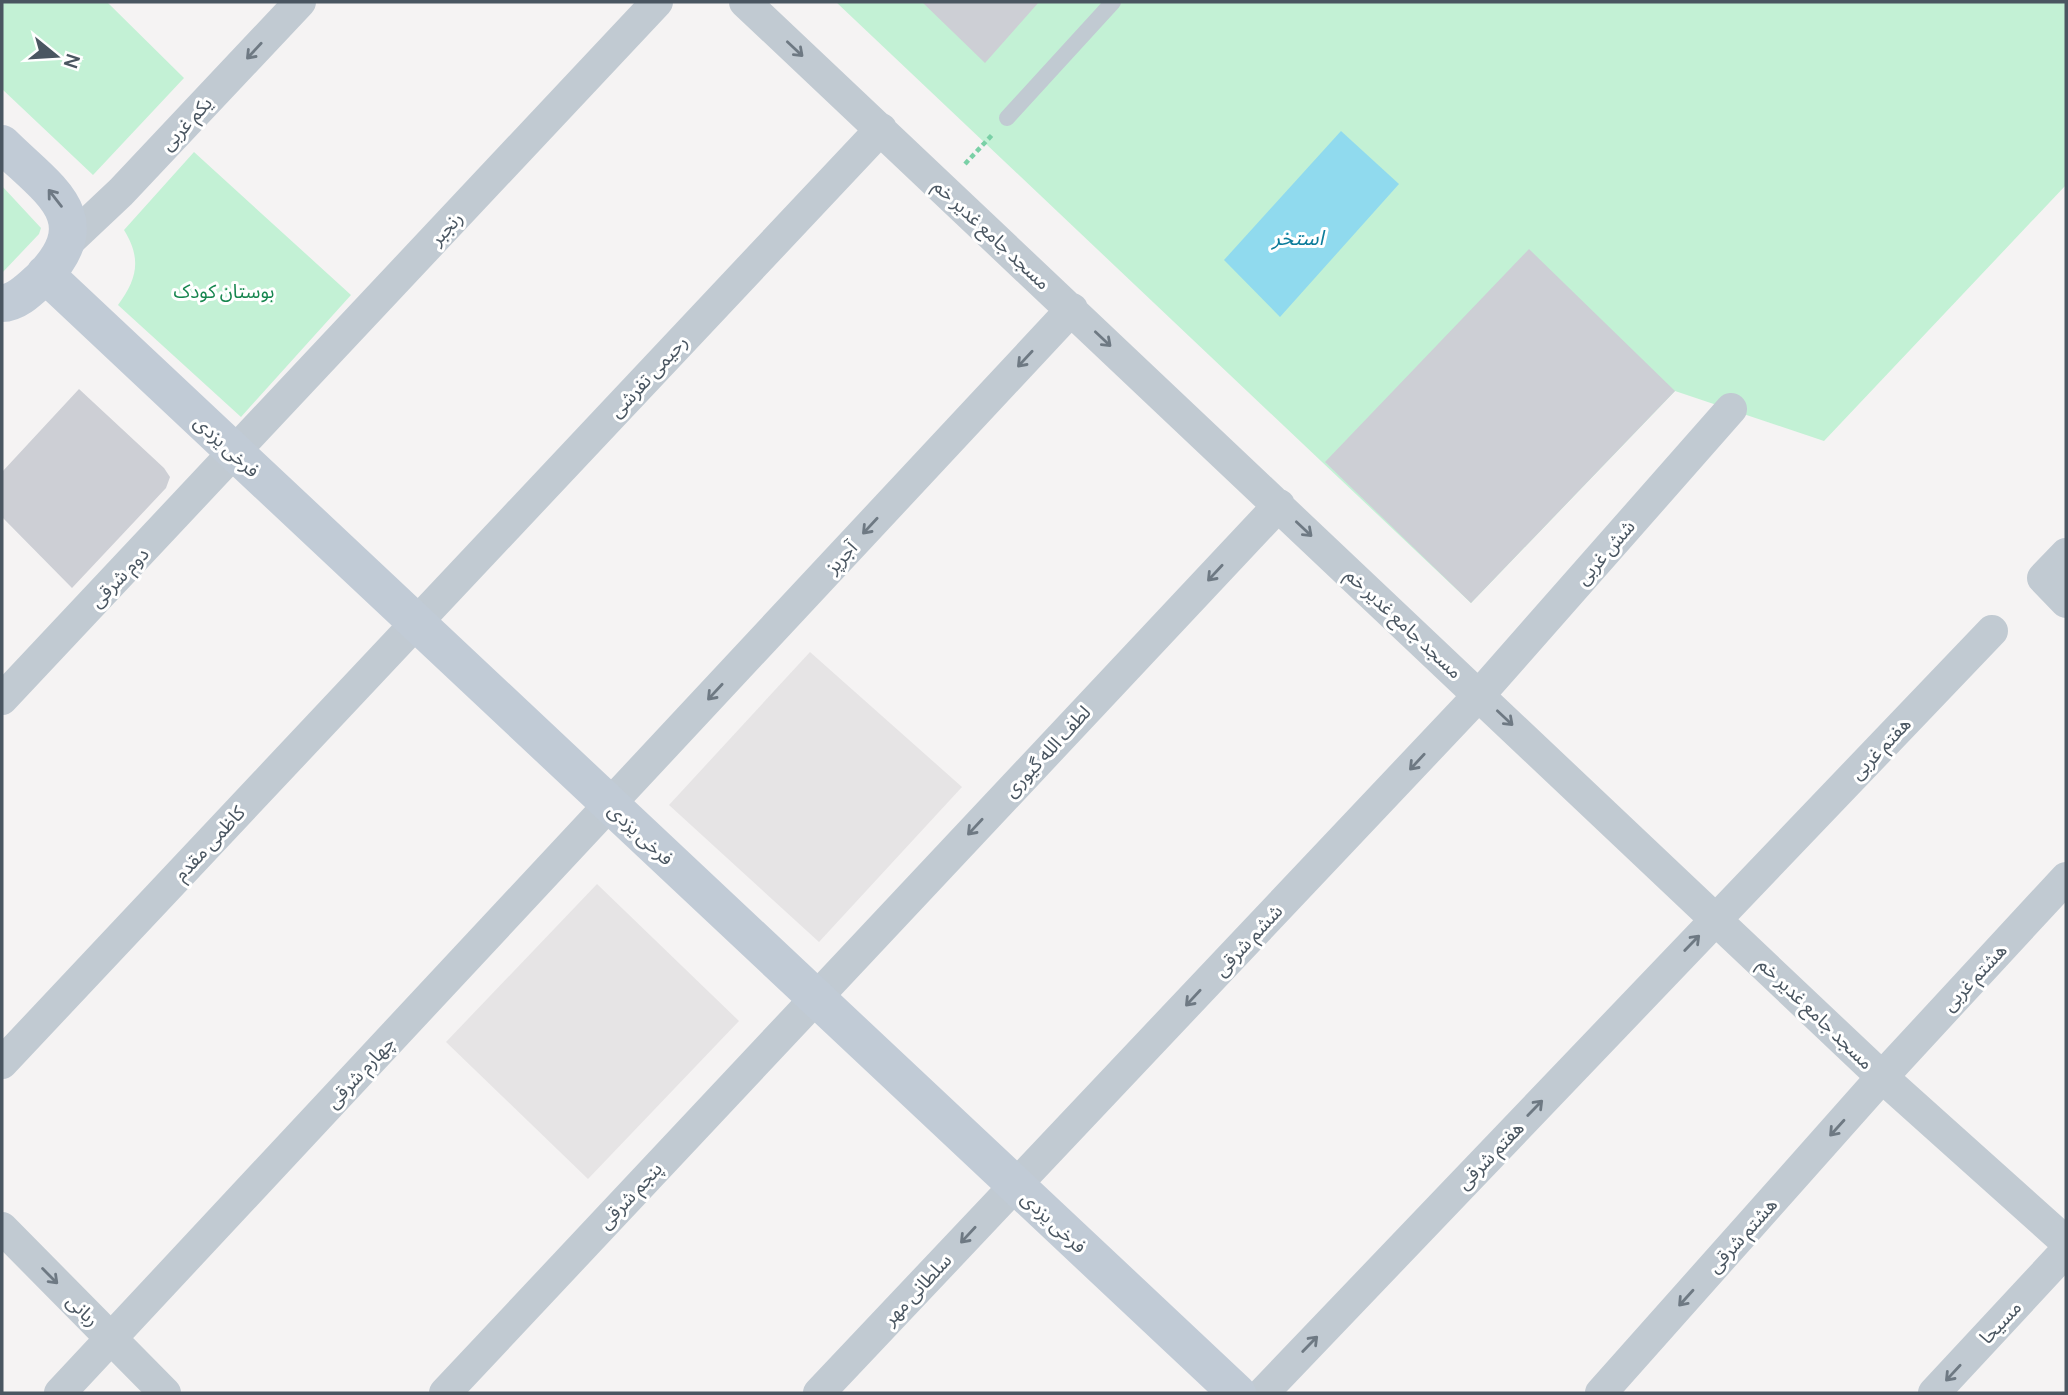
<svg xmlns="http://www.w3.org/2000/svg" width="2068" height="1395" viewBox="0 0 2068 1395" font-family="Manrope,'Noto Sans Arabic',sans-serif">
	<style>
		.education { fill: #e6e4e5 }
		.green { fill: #c3f1d5 }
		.water { fill: #90daee }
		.building { fill: #cdcfd5 }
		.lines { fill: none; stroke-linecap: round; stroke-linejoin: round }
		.path { stroke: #7ad0a6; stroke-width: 4.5; stroke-dasharray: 5 3.5; stroke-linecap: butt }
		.service { stroke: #c1cad2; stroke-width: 16 }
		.minor { stroke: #c1cad2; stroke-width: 32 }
		.secondary { stroke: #c1cbd6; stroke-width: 38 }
		.oneway { stroke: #6e7983 }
		.oneway2 { stroke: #6e7984 }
		.labels { text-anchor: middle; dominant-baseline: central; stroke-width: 6; stroke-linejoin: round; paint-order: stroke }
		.street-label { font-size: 19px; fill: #4a5661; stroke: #fff }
		.park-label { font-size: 19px; fill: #17864f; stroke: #fff }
		.water-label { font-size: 21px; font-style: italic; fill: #0c7c9b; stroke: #fff }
	</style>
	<rect width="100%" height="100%" fill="#f5f3f3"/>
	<!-- education -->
	<path class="education" d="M810,652l152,135 -143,155 -150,-137z
		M597,884l142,137 -151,158 -142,-137z"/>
	<!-- green -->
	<path class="green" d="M2,2h105l77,76 -91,97 -91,-86z
		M836,2h1230v183l-242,256 -149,-50 -204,212z
		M194,152l157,143 -110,122 -123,-112c19,-26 24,-46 6,-75z
		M2,186l39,42 -2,6 -37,39z"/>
	<!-- water -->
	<path class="water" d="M1341,131l58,53 -119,133 -56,-57z"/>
	<!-- building -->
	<path class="building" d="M922,2h117l-54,61z
		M1529,249l146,142 -204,212 -146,-141z
		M79,389l85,79 6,9 -4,11 -94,100 -70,-71v-45z"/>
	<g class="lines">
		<!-- path -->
		<path class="path" d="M965,164l27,-29"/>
		<!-- service -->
		<path class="service" d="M1007,118l106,-116"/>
		<!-- minor -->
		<path class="minor" d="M745,2l1137,1075 184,165
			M69,241l52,-49 179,-190
			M2066,554l-23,24 23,24
			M2,699l655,-697
			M2,1063l879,-934
			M2,1228l163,165
			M60,1393l1012,-1084
			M445,1393l834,-888
			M819,1393l661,-699 251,-285
			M1263,1393l729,-762
			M1601,1393l281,-316 184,-199
			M1934,1393l132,-142"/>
		<!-- secondary -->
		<path class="secondary" d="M2,144c45,45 99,73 40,134 -11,10 -25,25 -40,25
			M45,274l1192,1119"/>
	</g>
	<!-- one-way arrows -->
	<defs><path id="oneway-shaft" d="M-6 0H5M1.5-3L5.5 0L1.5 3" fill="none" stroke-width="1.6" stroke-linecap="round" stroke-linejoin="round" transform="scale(1.75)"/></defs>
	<g class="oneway">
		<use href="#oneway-shaft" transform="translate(795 49) rotate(43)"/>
		<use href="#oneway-shaft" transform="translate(254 51) rotate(133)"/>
		<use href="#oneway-shaft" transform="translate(1103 339) rotate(43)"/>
		<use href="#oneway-shaft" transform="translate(1025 359) rotate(133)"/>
		<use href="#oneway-shaft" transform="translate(870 526) rotate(133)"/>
		<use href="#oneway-shaft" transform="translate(1304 529) rotate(43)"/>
		<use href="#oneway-shaft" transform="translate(1215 573) rotate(133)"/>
		<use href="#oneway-shaft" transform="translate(715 692) rotate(133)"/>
		<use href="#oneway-shaft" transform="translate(1505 718) rotate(43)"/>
		<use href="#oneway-shaft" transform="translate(1417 762) rotate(133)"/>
		<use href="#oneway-shaft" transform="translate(975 827) rotate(133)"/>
		<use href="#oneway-shaft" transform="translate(1692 943) rotate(-46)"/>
		<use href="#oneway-shaft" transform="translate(1193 998) rotate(133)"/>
		<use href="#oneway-shaft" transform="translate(1535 1108) rotate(-46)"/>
		<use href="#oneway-shaft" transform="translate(1837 1128) rotate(132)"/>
		<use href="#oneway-shaft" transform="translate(968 1235) rotate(133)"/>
		<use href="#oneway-shaft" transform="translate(50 1276) rotate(45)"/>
		<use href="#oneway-shaft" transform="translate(1686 1298) rotate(132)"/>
		<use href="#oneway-shaft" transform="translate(1310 1344) rotate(-46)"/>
		<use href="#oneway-shaft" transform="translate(1953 1373) rotate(133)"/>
	</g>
	<use class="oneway2" href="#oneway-shaft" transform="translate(55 198) rotate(-128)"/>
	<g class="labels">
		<!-- street labels -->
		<g class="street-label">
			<text transform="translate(186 123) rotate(-47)">یکم غربی</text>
			<text transform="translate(446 228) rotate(-47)">رنجبر</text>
			<text transform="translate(992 234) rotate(43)">مسجد جامع غدیر خم</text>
			<text transform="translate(648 376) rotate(-47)">رحیمی تفرشی</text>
			<text transform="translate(227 446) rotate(43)">فرخی یزدی</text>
			<text transform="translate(1605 552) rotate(-49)">شش غربی</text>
			<text transform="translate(841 557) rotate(-47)">آجرپز</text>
			<text transform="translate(119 577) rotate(-46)">دوم شرقی</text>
			<text transform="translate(1404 623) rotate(43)">مسجد جامع غدیر خم</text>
			<text transform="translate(1880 748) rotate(-46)">هفتم غربی</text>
			<text transform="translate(1047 751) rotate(-47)">لطف الله گیوری</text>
			<text transform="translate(641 834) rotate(43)">فرخی یزدی</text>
			<text transform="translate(209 843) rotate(-47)">کاظمی مقدم</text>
			<text transform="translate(1248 940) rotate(-47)">ششم شرقی</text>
			<text transform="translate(1974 977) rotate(-47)">هشتم غربی</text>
			<text transform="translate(1816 1013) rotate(44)">مسجد جامع غدیر خم</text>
			<text transform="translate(360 1072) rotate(-47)">چهارم شرقی</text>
			<text transform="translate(1490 1155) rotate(-46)">هفتم شرقی</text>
			<text transform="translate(630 1195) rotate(-47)">پنجم شرقی</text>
			<text transform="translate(1054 1222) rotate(43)">فرخی یزدی</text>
			<text transform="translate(1742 1235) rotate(-48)">هشتم شرقی</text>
			<text transform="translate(917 1289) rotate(-47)">سلطانی مهر</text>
			<text transform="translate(83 1310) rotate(45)">ربانی</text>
			<text transform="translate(2000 1322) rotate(-47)">مسیحا</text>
		</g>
		<!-- park labels -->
		<g class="park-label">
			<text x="224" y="291">بوستان کودک</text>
		</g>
		<!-- water labels -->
		<g class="water-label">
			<text x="1298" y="237">استخر</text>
		</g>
	</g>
	<!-- border -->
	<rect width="2068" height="1395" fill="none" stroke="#4a5661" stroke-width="7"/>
	<!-- north arrow -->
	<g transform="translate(56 56) rotate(108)" stroke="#ffffff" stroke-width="5" paint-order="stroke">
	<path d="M0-5L12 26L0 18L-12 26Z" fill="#4a5661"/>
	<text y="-10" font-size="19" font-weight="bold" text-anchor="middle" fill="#4a5661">N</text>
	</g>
</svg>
